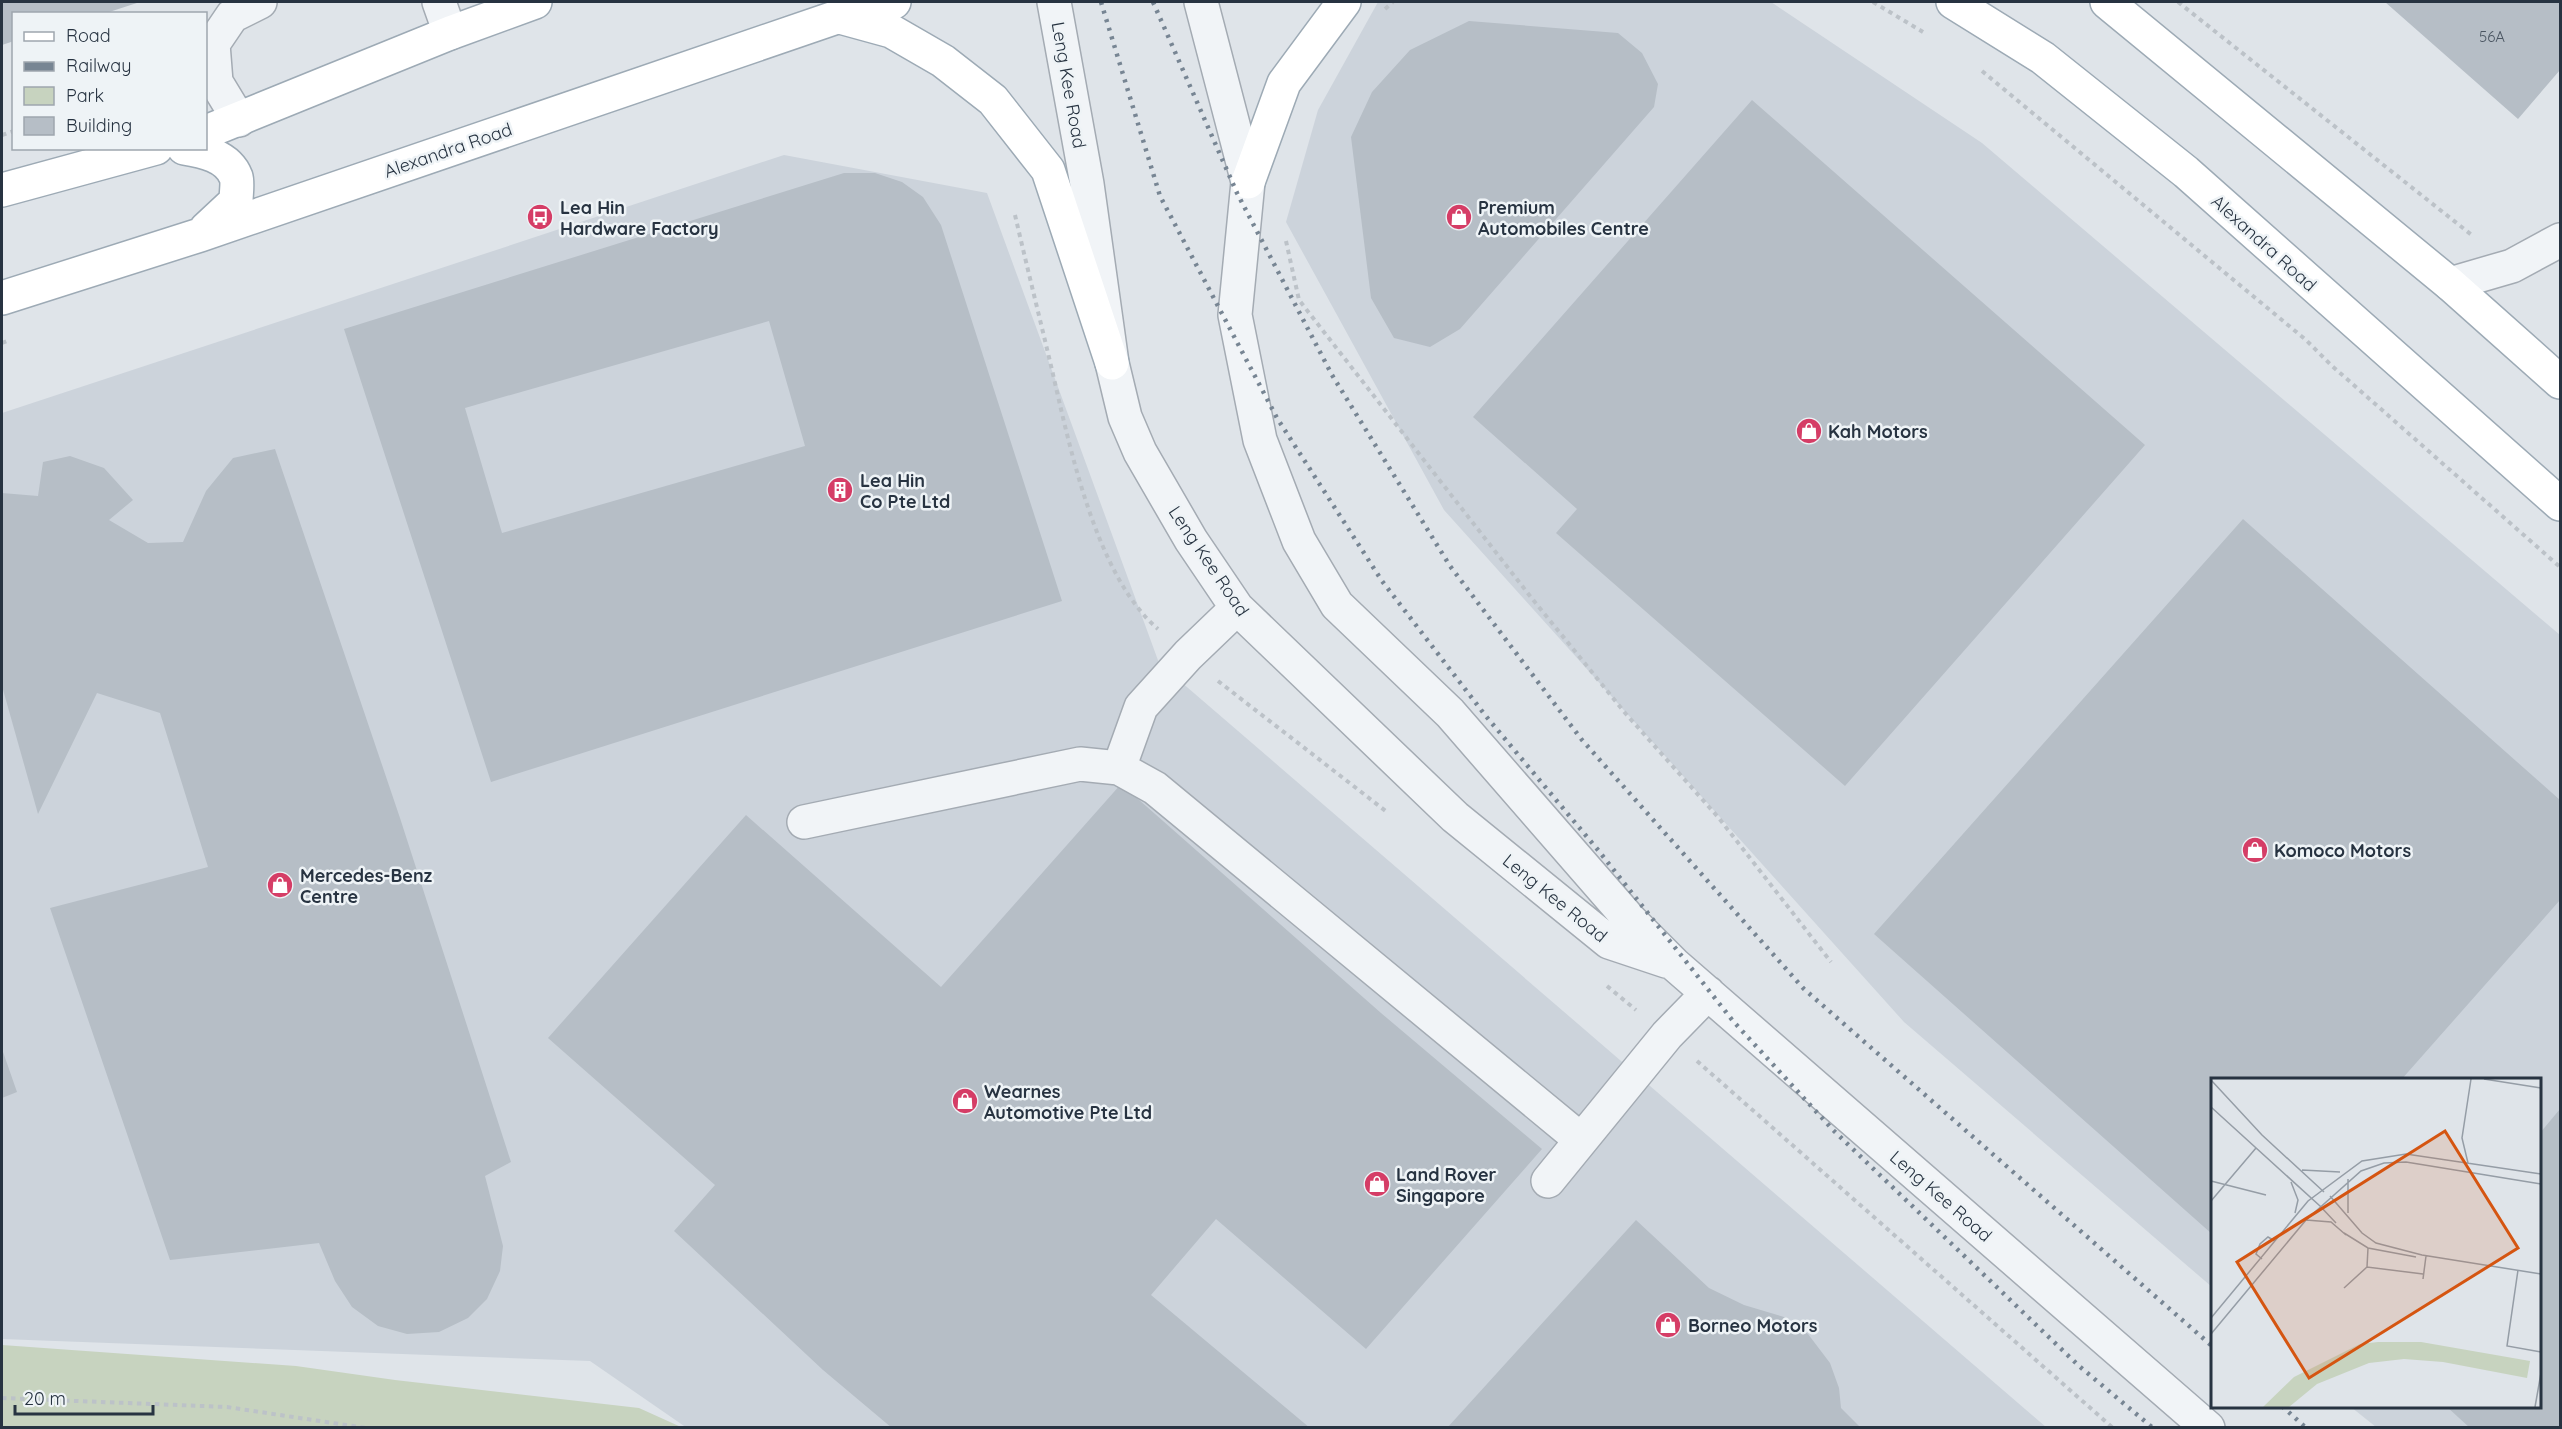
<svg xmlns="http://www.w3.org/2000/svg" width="2562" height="1429" viewBox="0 0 2562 1429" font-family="Quicksand,sans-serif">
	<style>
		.built { fill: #ccd3db }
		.green { fill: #c7d3bf }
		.building { fill: #b6bec6; fill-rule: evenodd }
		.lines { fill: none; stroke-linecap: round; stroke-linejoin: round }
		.minor-casing { stroke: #a4abb3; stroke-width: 36 }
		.major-casing { stroke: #9daab5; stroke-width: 36 }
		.path { stroke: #bcc2c8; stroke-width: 4; stroke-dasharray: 4.5 4.5; stroke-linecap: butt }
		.minor { stroke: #f1f4f7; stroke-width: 33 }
		.major { stroke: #fff; stroke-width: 33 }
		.rail { stroke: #778593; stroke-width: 4.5; stroke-dasharray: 3 6; stroke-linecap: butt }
		.labels { text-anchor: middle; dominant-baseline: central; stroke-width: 5; stroke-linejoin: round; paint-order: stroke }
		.number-label { font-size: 15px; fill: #4b5662 }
		.street-label { font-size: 18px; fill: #273341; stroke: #eef3f6 }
		.poi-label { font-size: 18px; font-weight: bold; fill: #273341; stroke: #eef3f6; text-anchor: start }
		.inset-road { fill: none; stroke: #959da6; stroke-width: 1.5 }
		.view { fill: #d55511; fill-opacity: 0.15; stroke: #d55511; stroke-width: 3 }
		.inset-edge { fill: none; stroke: #273341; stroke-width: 3 }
	</style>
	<rect width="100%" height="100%" fill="#dfe4e9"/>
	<!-- built -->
	<path class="built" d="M1378,2h393l211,141 578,492v792h-184l-25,-20 189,-1v-326h-328v207l-308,-265 -460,-512 -158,-288 32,-112z
		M784,155l203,38 172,470 887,764 -1359,1 -97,-67 -588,-22v-926z"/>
	<!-- green -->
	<path class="green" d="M2,1345l294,21 99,14 244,28 42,19h-679z"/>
	<!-- building -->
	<path class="building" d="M2,2h138l-37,12h-89v27l-12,4z
		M2385,2h175v68l-42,49z
		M1469,21l149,12 24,20 16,31 -4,23 -194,222 -30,18 -36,-9 -23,-40 -20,-161 21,-45 38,-42z
		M1752,100l393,345 -300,341 -289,-253 21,-24 -104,-92z
		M844,173h31l27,9 21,15 18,28 121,376 -571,181 -147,-453zM769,321l36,125 -303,87 -37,-125z
		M275,449l125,369 111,344 -26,14 18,70 -3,25 -13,28 -19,19 -29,14 -32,2 -29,-8 -26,-19 -17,-26 -16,-38 -149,17 -120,-352 158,-41 -48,-154 -63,-20 -59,121 -36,-128v-193l36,3 5,-34 27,-6 34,12 29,32 -24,20 39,23 35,-1 23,-51 27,-33z
		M2243,519l317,281v100l-159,180h-189v154l-338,-300z
		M1121,784l260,229 161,136 -176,200 -150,-130 -65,76 159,133h-418l-69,-58 -149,-139 41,-46 -167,-147 198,-223 195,172z
		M2,1049l15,43 -15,6z
		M2560,1109v319h-90l-24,-22h94v-273z
		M1636,1220l73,68 35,17 40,12 24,17 22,29 9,25 2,20 20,20h-414z"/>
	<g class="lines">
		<!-- minor casing -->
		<g class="minor-casing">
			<path id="minor" d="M439,2l11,31
				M1054,2l33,182 25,179 13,54 15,35 51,88 46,68 218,209 154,125 57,19
				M1201,2l47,180 -13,133 25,125 39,101 38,64 113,108 181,208 43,43 534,464
				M239,120l-23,-38 -3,-38 19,-28 28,-14
				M2450,284l62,-18 48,-26
				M1119,768l22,-61 47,-52 49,-47
				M804,822l276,-58 39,4 36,20 425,351
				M1548,1181l119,-146 41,-42"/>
		</g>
		<!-- major casing -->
		<g class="major-casing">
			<path id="major" d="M1953,2l90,56 143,114 374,332
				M2107,2l343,282 110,98
				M840,17l51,14 52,30 50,39 55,70 64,193
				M206,132l244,-99 85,-31
				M184,148c19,3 44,8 52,29 2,6 0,17 0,24l-30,28
				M1248,182l36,-99 60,-81
				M2,190l154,-42
				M2,298l198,-63 637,-218 57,-15"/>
		</g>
		<!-- path -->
		<path class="path" d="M1873,2l50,30
			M2178,2l295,234
			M1385,9l8,-7
			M1982,71l324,269 25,25 229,202
			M2,135l12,-4
			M1015,215c12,52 25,104 37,155 18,78 44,206 106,259
			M1286,241l13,59 231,296 96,118 92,103 113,145
			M2,343l8,-3
			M1218,681l169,131
			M1607,986l29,24
			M1697,1061l416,367
			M2,1398l225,9 139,21"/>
		<!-- minor -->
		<use href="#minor" class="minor"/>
		<!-- major -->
		<use href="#major" class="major"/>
		<!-- rail -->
		<path class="rail" d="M1101,2l59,194 117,222 105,163 103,134 113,135 135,171 101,110 245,235 74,62
			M1153,2l84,191 95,182 118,191 132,174 222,249 408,357
			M2282,1406l24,22"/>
	</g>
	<!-- icons -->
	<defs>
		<g id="bus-disc" transform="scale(1.35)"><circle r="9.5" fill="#d53d66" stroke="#eef3f6"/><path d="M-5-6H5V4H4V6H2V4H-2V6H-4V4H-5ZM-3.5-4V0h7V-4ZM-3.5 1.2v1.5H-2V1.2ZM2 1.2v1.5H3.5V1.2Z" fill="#fff"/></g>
		<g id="shop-disc" transform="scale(1.35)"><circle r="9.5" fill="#d53d66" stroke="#eef3f6"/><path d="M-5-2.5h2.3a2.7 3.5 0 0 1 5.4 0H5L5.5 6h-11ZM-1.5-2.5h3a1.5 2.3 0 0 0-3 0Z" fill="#fff"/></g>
		<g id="building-disc" transform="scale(1.35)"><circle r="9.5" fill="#d53d66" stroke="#eef3f6"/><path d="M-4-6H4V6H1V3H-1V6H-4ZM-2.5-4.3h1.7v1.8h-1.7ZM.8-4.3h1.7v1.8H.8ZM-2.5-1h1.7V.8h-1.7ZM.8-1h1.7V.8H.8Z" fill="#fff"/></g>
	</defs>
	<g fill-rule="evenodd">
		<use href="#bus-disc" x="540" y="217"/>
		<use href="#shop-disc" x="1459" y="217"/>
		<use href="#shop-disc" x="1809" y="431"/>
		<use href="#building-disc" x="840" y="490"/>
		<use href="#shop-disc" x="2255" y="850"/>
		<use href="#shop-disc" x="280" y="885"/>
		<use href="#shop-disc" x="965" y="1101"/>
		<use href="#shop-disc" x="1377" y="1184"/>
		<use href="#shop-disc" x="1668" y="1325"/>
	</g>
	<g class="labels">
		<!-- number labels -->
		<g class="number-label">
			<text x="2492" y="36">56A</text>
		</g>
		<!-- street labels -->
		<g class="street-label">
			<text transform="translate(1069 85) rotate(80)">Leng Kee Road</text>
			<text transform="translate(448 150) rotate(-19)">Alexandra Road</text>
			<text transform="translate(2264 243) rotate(42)">Alexandra Road</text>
			<text transform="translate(1209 561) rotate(56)">Leng Kee Road</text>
			<text transform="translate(1555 898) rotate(39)">Leng Kee Road</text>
			<text transform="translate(1941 1196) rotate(41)">Leng Kee Road</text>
		</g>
		<!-- poi labels -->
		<g class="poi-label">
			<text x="560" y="207">Lea Hin<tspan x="560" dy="21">Hardware Factory</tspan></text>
			<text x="1478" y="207">Premium<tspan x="1478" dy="21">Automobiles Centre</tspan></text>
			<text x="1828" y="431">Kah Motors</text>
			<text x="860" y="480">Lea Hin<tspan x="860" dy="21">Co Pte Ltd</tspan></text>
			<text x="2274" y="850">Komoco Motors</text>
			<text x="300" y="875">Mercedes-Benz<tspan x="300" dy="21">Centre</tspan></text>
			<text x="984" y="1091">Wearnes<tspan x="984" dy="21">Automotive Pte Ltd</tspan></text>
			<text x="1396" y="1174">Land Rover<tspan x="1396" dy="21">Singapore</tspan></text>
			<text x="1688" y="1325">Borneo Motors</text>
		</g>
	</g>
	<!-- overview -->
	<g transform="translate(2211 1078)">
		<rect width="330" height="330" fill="#dfe4e9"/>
		<path d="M167,264h43l109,19 -3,17 -84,-16 -39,-3 -35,4 -52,21 -28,23h-26l31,-30 66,-33z" fill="#c7d3bf"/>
		<path class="inset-road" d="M273,1l57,9M0,2l51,55 62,57M0,29l109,99M257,85l-6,-25 9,-59M91,92l38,2M0,103l55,14M80,104l7,18 -3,13M119,118l32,37 14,10 46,12 119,19M0,123l45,-53M109,128l16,17M137,135v-34M95,142l25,2 15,13M133,155l24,15 48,9M51,181l-6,-5 4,-10 8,-7 7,4M156,189l1,-19M307,192l-11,76 34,6M212,201l3,-23M133,210l23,-21 56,7M0,240l97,-117 54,-40 44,-7 135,20M0,256l95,-114 55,-49 23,-8 22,-1 135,22M324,329l6,-34"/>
		<path class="view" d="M234,53l73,117 -209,130 -72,-116z"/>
		<rect width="330" height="330" class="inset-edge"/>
	</g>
	<!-- border -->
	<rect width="2562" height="1429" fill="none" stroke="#273341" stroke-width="6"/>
	<!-- legend -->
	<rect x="12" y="12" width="195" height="138" fill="#eef3f6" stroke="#9ea6ae" stroke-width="1.5"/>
	<rect x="24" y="32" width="30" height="9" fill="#ffffff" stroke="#9ea6ae" stroke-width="1.5"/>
	<text x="66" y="42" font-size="18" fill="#273341">Road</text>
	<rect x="24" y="62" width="30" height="9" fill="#778593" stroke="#9ea6ae" stroke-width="1.5"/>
	<text x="66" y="72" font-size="18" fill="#273341">Railway</text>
	<rect x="24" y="87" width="30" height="18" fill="#c7d3bf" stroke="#9ea6ae" stroke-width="1.5"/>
	<text x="66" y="102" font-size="18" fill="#273341">Park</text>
	<rect x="24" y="117" width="30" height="18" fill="#b6bec6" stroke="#9ea6ae" stroke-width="1.5"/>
	<text x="66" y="132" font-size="18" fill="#273341">Building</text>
	<!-- scale -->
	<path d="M15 1405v9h138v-9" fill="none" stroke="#273341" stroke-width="3"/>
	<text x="24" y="1405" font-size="18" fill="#273341" stroke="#eef3f6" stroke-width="4.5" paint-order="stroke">20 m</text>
</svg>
